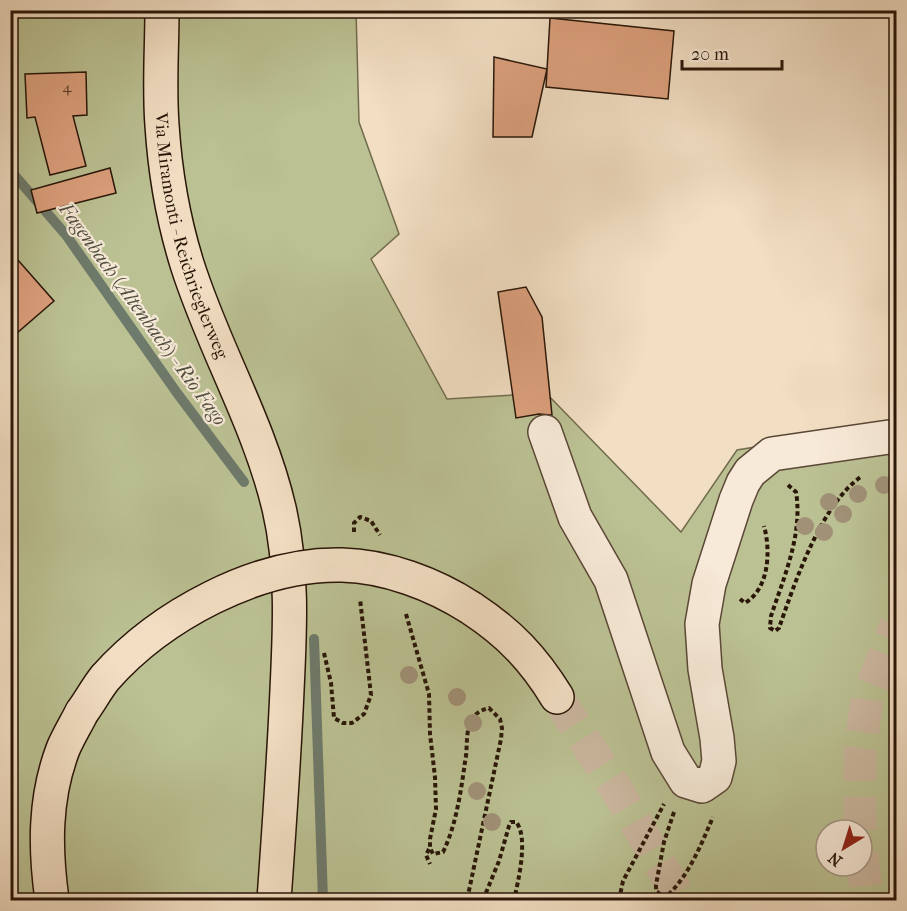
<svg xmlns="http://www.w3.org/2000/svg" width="907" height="911" viewBox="0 0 907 911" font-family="'IM FELL French Canon',serif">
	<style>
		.green { fill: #bbc193; stroke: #726c4e; stroke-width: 1.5; fill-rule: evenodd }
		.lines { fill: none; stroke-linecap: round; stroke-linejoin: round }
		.stream { stroke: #6e7a6b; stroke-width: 10 }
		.building { fill: #dca07d; stroke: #291608; stroke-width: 1.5 }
		.major-tunnel { stroke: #cab69e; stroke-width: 33; stroke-dasharray: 33 16; stroke-linecap: butt }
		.minor-casing { stroke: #5b4837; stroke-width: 36 }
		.major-casing { stroke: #291608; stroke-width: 36 }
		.path { stroke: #291608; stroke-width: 4; stroke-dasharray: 4.5 3; stroke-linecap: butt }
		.minor { stroke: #f7ead8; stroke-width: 33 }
		.major { stroke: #f2dec3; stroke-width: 33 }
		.major-bridge-casing { stroke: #291608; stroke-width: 36; stroke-linecap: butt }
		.major-bridge { stroke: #f2dec3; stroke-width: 33 }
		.tree { fill: #a09177 }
		.labels { text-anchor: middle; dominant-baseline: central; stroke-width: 4.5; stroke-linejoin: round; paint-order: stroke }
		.number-label { font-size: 15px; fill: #563825 }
		.street-label { font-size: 18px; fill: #291608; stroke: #f7ead8 }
		.water-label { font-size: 20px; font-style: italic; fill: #515042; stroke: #f7ead8 }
	</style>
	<rect width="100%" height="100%" fill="#f2dec3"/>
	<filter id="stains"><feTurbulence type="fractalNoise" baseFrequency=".00333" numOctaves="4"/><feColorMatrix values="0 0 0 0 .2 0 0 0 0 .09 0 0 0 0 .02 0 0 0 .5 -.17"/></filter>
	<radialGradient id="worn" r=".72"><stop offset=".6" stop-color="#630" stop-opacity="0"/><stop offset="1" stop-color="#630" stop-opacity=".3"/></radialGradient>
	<!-- green -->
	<path class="green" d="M10,11h346l3,111 40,112 -28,25 76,140 99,-6 135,139 56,-82 159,-27v477h-885zM826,830h36v36h-36z"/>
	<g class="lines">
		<!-- stream -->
		<path class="stream" d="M10,170l56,65 111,158 67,89
			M314,639l9,261"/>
	</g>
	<!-- building -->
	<path class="building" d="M550,18l124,13 -6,68 -122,-12z
		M494,57l53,12 -15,68h-39z
		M86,72l1,43 -14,1 13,50 -36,9 -15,-58 -8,1 -2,-44z
		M110,168l6,25 -79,20 -6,-23z
		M10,251l44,50 -44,38z
		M526,287l16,30 10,98 -13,-1 -23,4 -18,-126z"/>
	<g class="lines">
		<!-- major-tunnel -->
		<path class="major-tunnel" d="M557,697l61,95 63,108
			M860,830v-77l7,-54 29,-74
			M862,853l5,47"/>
		<!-- minor casing -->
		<g class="minor-casing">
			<path id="minor" d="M545,432l30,85 36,63 57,172 18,29 16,5 13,-9 4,-16 -2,-23 -12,-69 -3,-45 7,-40 27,-84 7,-17 7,-11 22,-18 124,-18"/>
		</g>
		<!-- major casing -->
		<g class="major-casing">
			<g id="major">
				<path id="s1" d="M162,10c0,38 -3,77 0,115 3,47 11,94 25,139 26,83 72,159 92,244 14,60 11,121 8,182 -3,70 -8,140 -13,210"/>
				<path d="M471,608c38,25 62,50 86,89"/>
				<path d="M52,900c-7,-51 -8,-101 11,-151 5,-12 13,-25 19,-37"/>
			</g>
		</g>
		<!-- path -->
		<path class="path" d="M788,485l8,7c7,42 -12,85 -25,124l-1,12 5,3 4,-3c16,-46 42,-124 83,-152
			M354,532v-9l6,-6 11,4 9,14
			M740,599l5,4c24,-14 26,-52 19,-77
			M406,614l23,80 1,40 5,43 1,32 -6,30v9l3,6 10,-2c13,-26 18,-61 22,-90 3,-14 0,-28 6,-41 4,-8 10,-11 18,-13l11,11 2,9 -1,11 -34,161
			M324,653l7,30 3,35 9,5h9l12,-9 7,-19 -11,-96
			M674,812l-10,30 -8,43v6l9,7c24,-22 35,-51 48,-81
			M429,849l-3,6 4,9
			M483,900l16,-39 10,-35 2,-4h5c13,15 2,60 -2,78
			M619,900l4,-19 41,-77"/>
		<!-- minor -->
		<use href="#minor" class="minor"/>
		<!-- major -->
		<use href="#major" class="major"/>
		<!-- major-bridge casing -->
		<g class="major-bridge-casing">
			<path id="major-bridge" d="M82,712c8,-11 15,-24 23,-34 55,-62 152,-115 237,-113 44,1 92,19 129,43"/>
		</g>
		<!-- major-bridge -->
		<use href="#major-bridge" class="major-bridge"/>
	</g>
	<!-- trees -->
	<g class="tree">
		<circle cx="884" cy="485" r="9"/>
		<circle cx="858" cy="494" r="9"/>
		<circle cx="829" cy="502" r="9"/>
		<circle cx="843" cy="514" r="9"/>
		<circle cx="805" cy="526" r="9"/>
		<circle cx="824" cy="532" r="9"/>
		<circle cx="409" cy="675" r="9"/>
		<circle cx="457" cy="697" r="9"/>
		<circle cx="473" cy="723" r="9"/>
		<circle cx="477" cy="791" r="9"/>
		<circle cx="492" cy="822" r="9"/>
	</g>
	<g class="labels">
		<!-- number labels -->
		<g class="number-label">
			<text x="67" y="87">4</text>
		</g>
		<!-- street labels -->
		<g class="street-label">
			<text stroke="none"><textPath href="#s1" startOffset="230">Via Miramonti - Reichrieglerweg</textPath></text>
		</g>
		<!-- water labels -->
		<g class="water-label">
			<text transform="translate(143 314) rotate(54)">Fagenbach (Altenbach) - Rio Fago</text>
		</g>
	</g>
	<!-- margin -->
	<rect width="907" height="911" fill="none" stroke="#f2dec3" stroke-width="36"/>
	<rect x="12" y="12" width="883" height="887" fill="none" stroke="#291608" stroke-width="3"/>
	<rect x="18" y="18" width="871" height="875" fill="none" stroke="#291608" stroke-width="1.5"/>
	<!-- north arrow -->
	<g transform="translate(844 848) rotate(218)"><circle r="28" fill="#f7ead8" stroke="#a59585" stroke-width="1.5"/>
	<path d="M0-4.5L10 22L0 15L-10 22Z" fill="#8f2418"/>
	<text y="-9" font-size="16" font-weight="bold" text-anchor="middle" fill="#291608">N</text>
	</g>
	<!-- scale -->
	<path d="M682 60v9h100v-9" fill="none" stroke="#291608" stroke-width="3"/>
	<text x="691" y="60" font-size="18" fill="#291608" stroke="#f7ead8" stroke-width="4.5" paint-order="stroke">20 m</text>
	<rect width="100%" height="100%" filter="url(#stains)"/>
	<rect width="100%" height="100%" fill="url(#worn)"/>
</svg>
